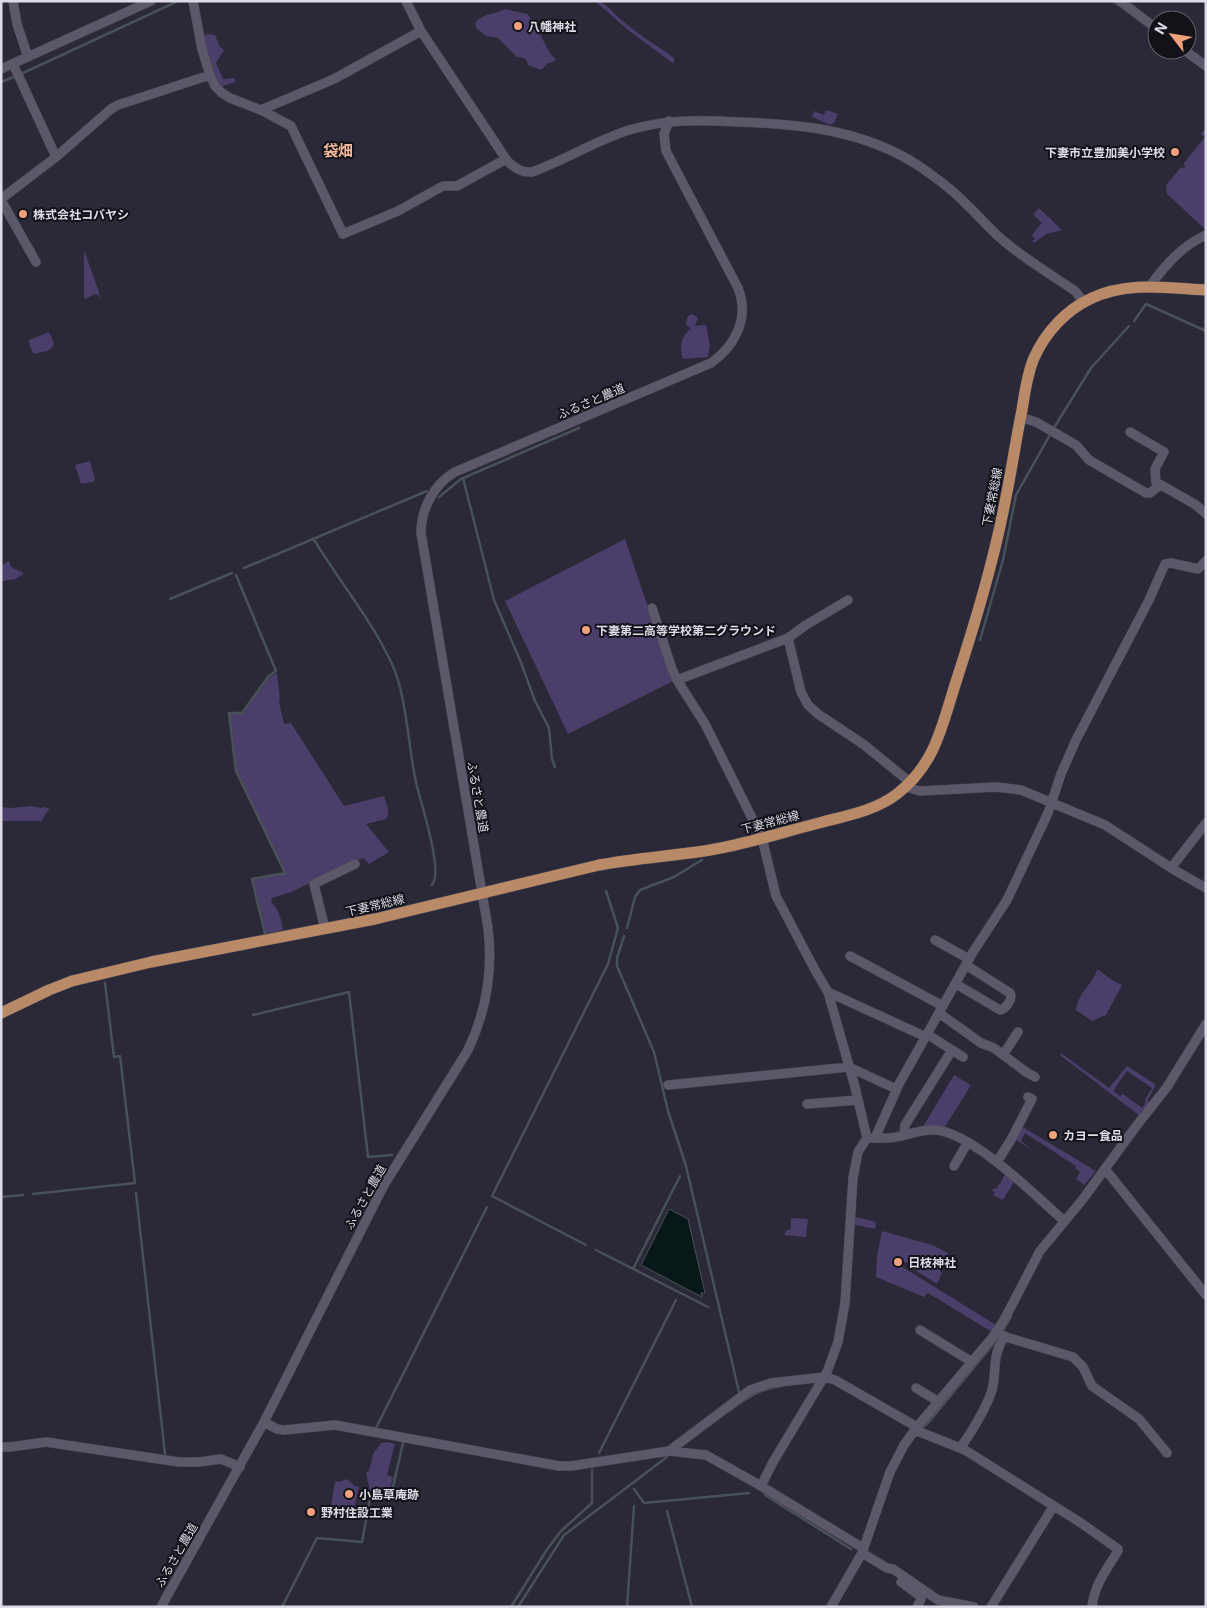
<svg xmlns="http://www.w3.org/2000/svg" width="1207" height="1608" viewBox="0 0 1207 1608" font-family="Inter,'Noto Sans JP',sans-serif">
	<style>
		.green { fill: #4b3e6b; fill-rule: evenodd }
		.water { fill: #081819; stroke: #485256 }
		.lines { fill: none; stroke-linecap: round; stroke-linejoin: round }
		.stream { stroke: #485256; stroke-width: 2.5 }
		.minor-casing { stroke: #484552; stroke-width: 10 }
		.major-casing { stroke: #484552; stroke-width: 12 }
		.minor { stroke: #5c5869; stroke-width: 9 }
		.major { stroke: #b88a68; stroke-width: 11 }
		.poi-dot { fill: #f1a17c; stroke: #131219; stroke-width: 2 }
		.labels { text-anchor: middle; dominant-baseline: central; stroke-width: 4; stroke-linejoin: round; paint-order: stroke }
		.poi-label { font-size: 12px; font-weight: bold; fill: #dddbe5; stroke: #131219; text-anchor: start }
		.street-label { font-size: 12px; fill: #dddbe5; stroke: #131219 }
		.quarter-label { font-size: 15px; font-weight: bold; fill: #f6ba9e; stroke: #131219 }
	</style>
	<rect width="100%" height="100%" fill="#2b2837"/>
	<!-- green -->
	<path class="green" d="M595,1c9,0 16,9 22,15 18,17 38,28 57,42v6l-46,-34z
		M505,9l22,5 3,3c0,2 0,3 1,4 0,3 5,7 7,10 6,8 9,22 18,28l-3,3 -5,1 -7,7 -13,-5 -1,-4 -3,-3 -7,-1 -19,-19 -12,-2 -10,-8 -1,-5c10,-11 19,-8 30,-14z
		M207,34l8,1 5,12 4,3 -8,13 7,16 11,-1 2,4 -14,4c-10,-6 -16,-38 -20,-50z
		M826,110l12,4 -4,9 -4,2 -18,-8 2,-6 10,4z
		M1206,128v102l-39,-36 -1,-9 15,-18 2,1 2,-1 -1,-4 21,-26 -4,-3z
		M1039,208l23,22 -16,4 -12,9 -2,-2 3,-2 -3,-4 10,-12 -9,-9z
		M84,250l15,42 1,7 -2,-4 -3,-1 -10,5 -1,-2z
		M692,314l6,4 -3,8 11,-1 4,21 -2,11 -25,2c-4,-13 -2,-22 8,-31l-4,-2 -1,-4 2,-6z
		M49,332l5,11 -2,5 -5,3 -13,3 -4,-7 -1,-7z
		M90,461l5,19 -2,2 -12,2 -6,-19z
		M625,539l48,142 -105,53 -63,-133z
		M9,561l2,6 13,6c-6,7 -14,7 -23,8v-15z
		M277,673l3,27 -1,2 5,22 7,-1 53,83 40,-10c2,8 7,16 2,23l-20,5 23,28 -20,12 -5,-6 -4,1 -69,33 -19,6 -1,4c8,8 10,16 12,28l-17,4 -13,-54 33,-7 -49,-101 -7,-58h13l25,-35z
		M31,806l10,2 3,-1 6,2 -5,5 -3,7h-41v-14l10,1z
		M1097,969l15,11 10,5 -16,30 -14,6 -16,-11c2,-18 19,-28 21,-41z
		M1061,1053l48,35 18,-22 28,18v3l-7,12 1,6 -9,11 -80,-61zM1127,1071l25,17 -7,12v4l-3,4 -19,-14 -3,2 -7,-5z
		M954,1075l17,10 -28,45h-22z
		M1021,1126l75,45 -12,14 -8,-6 4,-7 -5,-4 1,-2 -51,-33 -4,8 12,10 -18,-12z
		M1006,1172l9,8 -12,20 -10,-5 2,-3 -3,-1 2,-3 2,1 3,-5h1z
		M852,1216l24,6 -1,7 -24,-5z
		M791,1218l17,1 -2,18 -22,-2 2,-4 5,-2z
		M882,1231l50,14 16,8 -8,18 2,2 -5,11 -27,-17 -3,-5 -3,1 -4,-4 -4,4 100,62 -4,7 -64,-39 -4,4 -48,-20 1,-21z
		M388,1442l7,2 -8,31 6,2 -4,18 -19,-3 -4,-20 3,-1 4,-17 8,-11z
		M347,1479l8,7 4,1 -7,31 -22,-6 5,-31 4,1z"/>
	<!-- water -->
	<path class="water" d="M669,1209l19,10 17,74h-4l1,4 -61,-32z"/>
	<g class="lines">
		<!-- stream -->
		<path class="stream" d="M1113,1l7,5
			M21,74l157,-73
			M1,82l15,-6
			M1134,321l12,-17 60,27
			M463,478l31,122 26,60 15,41 14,27 3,31 3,8
			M439,497l22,-18 118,-51
			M313,538c26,43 58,81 79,126 15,33 16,82 24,118 4,19 28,89 16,103
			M244,568l183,-77
			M236,575l40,96 -8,6 -26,36h-13l7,58 49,102 -33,6 13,55
			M170,599l62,-26
			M980,640l23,-80 13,-65 39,-69 36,-58 38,-42
			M627,928l8,-31 5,-7 34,-13 28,-17
			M624,936l-7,22v8l37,86 14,59 18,55 53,226
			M253,1015l96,-23 19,165 24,-2
			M136,1193l29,261
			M33,1194l102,-11 -15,-127 -6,1 -9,-74
			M1,1197l22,-2
			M586,1245l-94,-49 116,-232 10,-36 -12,-37
			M596,1250l112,57
			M633,1269l47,-93
			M1002,1332l9,-15
			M729,1411c18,-13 30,-22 53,-25
			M923,1427l5,-4 71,-86
			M376,1428l111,-221
			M599,1453l77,-153
			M634,1489l10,14 105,-10
			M765,1495l86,54
			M667,1511l25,96
			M282,1607l35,-69 45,4 9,-49 20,3 12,-53
			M511,1607l35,-56 15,-20 31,-28v-33
			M518,1607l46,-72 103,-78
			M627,1607l7,-101"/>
		<!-- minor casing -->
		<g class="minor-casing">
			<path id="minor" d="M13,1l4,23 11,33
				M193,1l9,48 8,26 5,11 7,7 8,5 33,13 28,15 52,108 55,-23 45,-25h14l49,-27
				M406,1l15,30 87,131c8,6 13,11 24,10 33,-12 63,-31 97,-42 38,-11 70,-10 109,-8 63,2 126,8 181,44 16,11 33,23 47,38 11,10 21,22 32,32 23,21 51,37 77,55l9,11
				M1120,1l37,28
				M1184,50l22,16
				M13,64l43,93
				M1,69l150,-68
				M261,110l73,-31 87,-48
				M1,199l55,-42 55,-48 7,-4 92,-30
				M1,200l35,62
				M1149,287c16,-21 32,-41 57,-52
				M1020,417l16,5 40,23 13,15 57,33h4l10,-8
				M1130,432l34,20 -9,17 1,13 40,23 10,9
				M652,608l20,61 5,11 28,44 57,114 14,58 39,74 13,22 27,95 12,51
				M788,638l18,-13 42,-25
				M677,680l111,-42 13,54 7,13 10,9 45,30 48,39
				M906,787l14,4 76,-4 25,3 84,35 71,46 30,17
				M1171,868l35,-45
				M325,929l-11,-45 41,-20
				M935,940l34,19
				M850,956l93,50
				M956,984l44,26c6,-1 13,-11 10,-17l-44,-28
				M828,992l98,45
				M939,1013l42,30 13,5 32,24 9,5
				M927,1034l36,23
				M1003,1055l15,-23
				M668,1085l181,-18 47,22
				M807,1104l51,-4
				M904,1135l1,-10 47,-75
				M869,1138c9,0 19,1 27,-1 13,-2 25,-8 38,-7 37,1 102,66 130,91
				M875,1138l24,-54 74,-132 34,-52 41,-87 13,-39 15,-34 73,-140 16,-36 6,-1 27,6 8,-8
				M997,1162l15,-24 20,-39 -4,-2
				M954,1166l14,-24
				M1105,1169l101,126
				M920,1330l52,32
				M996,1333l10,4 67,20 10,10 9,19 47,33 28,34
				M916,1388l23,14
				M264,1422l13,7 7,1 51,-5 224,41h12l98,-15 37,4 55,31 102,62
				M915,1430l50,20 116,73 37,26v2c-11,18 -24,34 -26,56
				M1,1447h9l36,-5 133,20h20l22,-3 19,8
				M960,1448c10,-13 30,-46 33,-62 3,-19 0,-32 11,-49
				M669,1451l81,-61 21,-7 53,-6 11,3 82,47
				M761,1486l12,-24 54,-90 11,-30 7,-39 8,-125 5,-26 9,-14
				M862,1553l25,15 6,1 45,31 36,7
				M901,1582l19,14 1,3 -4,8
				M161,1607l103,-185 120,-237 84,-135c18,-38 25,-80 20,-122l-67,-395c0,-24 13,-49 34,-61l256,-109c24,-17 39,-45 27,-75l-72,-137 -2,-17 5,-13
				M831,1607l31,-54 28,-81 14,-27 13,-18 75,-89 12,-18 36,-69 43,-52 51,-70 33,-42 39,-63
				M991,1607l62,-100"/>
		</g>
		<!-- major casing -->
		<g class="major-casing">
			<path id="major" d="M1,1013l48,-23 23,-9 79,-19 224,-43 224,-54c37,-7 74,-9 111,-15 37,-6 73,-18 109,-27 26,-7 56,-12 78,-29 38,-30 44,-65 58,-109 20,-62 39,-124 51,-188 6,-29 10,-58 16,-87 3,-18 5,-36 12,-52 11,-25 32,-48 56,-59 37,-18 77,-11 116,-9"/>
		</g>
		<!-- minor -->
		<use href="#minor" class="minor"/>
		<!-- major -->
		<use href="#major" class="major"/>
	</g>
	<!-- markers -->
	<g class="poi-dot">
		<circle cx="518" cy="26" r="5"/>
		<circle cx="1175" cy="152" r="5"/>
		<circle cx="23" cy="214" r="5"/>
		<circle cx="586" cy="630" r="5"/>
		<circle cx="1053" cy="1135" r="5"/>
		<circle cx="898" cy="1262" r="5"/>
		<circle cx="349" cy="1494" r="5"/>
		<circle cx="311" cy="1512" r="5"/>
	</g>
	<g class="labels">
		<!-- poi labels -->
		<g class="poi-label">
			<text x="528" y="26">八幡神社</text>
			<text x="1165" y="152" text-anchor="end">下妻市立豊加美小学校</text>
			<text x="33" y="214">株式会社コバヤシ</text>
			<text x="596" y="630">下妻第二高等学校第二グラウンド</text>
			<text x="1063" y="1135">カヨー食品</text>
			<text x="908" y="1262">日枝神社</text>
			<text x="359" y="1494">小島草庵跡</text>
			<text x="321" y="1512">野村住設工業</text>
		</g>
		<!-- street labels -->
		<g class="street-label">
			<text transform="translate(591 401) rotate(-23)">ふるさと農道</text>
			<text transform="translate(992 497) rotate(-79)">下妻常総線</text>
			<text transform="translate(478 797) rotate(80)">ふるさと農道</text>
			<text transform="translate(770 822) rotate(-15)">下妻常総線</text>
			<text transform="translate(375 905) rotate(-13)">下妻常総線</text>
			<text transform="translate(365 1197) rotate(-61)">ふるさと農道</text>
			<text transform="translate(176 1555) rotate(-60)">ふるさと農道</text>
		</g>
		<!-- quarter labels -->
		<g class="quarter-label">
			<text x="338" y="150">袋畑</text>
		</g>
	</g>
	<!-- border -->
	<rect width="1207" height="1608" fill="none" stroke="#dddbe5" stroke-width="5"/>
	<!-- north arrow -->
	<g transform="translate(1172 35) rotate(301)"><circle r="24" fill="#131219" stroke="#64626b"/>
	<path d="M0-4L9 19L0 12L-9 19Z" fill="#f1a17c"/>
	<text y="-8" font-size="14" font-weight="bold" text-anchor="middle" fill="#dddbe5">N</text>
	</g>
</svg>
